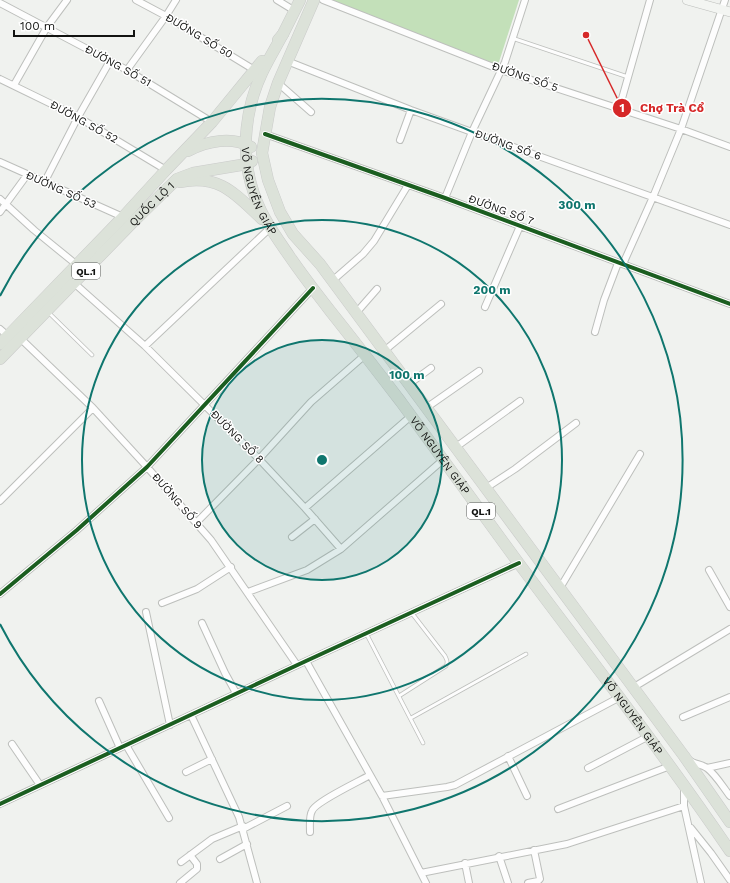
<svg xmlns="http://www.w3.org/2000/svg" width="730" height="883" viewBox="0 0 730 883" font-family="'Work Sans',sans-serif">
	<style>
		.forest { fill: #c3e0b9 }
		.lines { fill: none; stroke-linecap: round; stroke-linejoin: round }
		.lane-casing { stroke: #bdbfbc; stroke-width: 4.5 }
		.street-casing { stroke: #bdbfbc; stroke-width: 8 }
		.secondary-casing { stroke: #bdbfbc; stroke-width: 10 }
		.highway-casing { stroke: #cacbca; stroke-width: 12 }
		.lane { stroke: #fdfdfd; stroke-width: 3 }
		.street { stroke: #fdfdfd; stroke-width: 6 }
		.secondary { stroke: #f3f5f2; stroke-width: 9 }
		.highway { stroke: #dce2d9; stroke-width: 11 }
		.cycleway-casing { stroke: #fff; stroke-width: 6 }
		.cycleway { stroke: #1b5e20; stroke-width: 4 }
		.ring { fill: none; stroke: #0f766e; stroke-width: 2 }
		.labels { text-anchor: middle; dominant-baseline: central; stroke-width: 3; stroke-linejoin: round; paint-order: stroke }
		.shield { fill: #fff; stroke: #595a58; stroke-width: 1 }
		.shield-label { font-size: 10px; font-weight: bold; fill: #121311 }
		.street-label { font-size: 11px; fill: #121311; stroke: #fff }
		.centre { fill: #0f766e; stroke: #fff; stroke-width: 2 }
		.ring-label { font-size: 12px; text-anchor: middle; font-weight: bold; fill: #0f766e; stroke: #fff; stroke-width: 3; stroke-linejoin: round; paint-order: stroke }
		.leader { fill: none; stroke: #d62828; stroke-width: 1.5 }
		.callout-dot { fill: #d62828; stroke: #fff; stroke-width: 1.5 }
		.mark-label { font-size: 12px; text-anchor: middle; font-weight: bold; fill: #fff }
		.callout-label { font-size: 12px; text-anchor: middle; font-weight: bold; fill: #d62828; stroke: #fff; stroke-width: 3; stroke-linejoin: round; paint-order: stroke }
	</style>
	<rect width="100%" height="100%" fill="#f0f2ef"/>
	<!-- forest -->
	<path class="forest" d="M331,0h188l-21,65z"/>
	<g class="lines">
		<!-- lane casing -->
		<g class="lane-casing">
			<path id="lane" d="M512,38l116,39
				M48,312l44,43
				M366,633l57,110
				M399,696l47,-30c2,-4 1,-6 -1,-10l-34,-44
				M411,718l115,-64"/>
		</g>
		<!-- street casing -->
		<g class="street-casing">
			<path id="street" d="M136,0l30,16 90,55
				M277,0l18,11
				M323,0l178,70 180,59 49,18
				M0,3l127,67 85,52
				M287,61l124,49 319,115
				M127,70l39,-54 10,-16
				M0,79l78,38 88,53
				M278,83l33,29
				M14,85l33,-58 20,-27
				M619,109l31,-109
				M265,134l180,64 285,106
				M400,140l11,-30
				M0,162l123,55
				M44,183l34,-66 32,-56
				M445,198l27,-66 33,-70 20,-62
				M0,199l34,31 43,35
				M0,212l27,-37
				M623,264l30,-67 28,-68 44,-129
				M332,281l31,-27 11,-13 34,-56
				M74,283l71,63 114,113 46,49 36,41
				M485,307l35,-81
				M356,313l21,-24
				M0,329l8,7
				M595,332l9,-32 14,-37
				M20,338l73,70 54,59 64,73 86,125
				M145,346l125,-118
				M384,351l57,-47
				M409,384l22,-16
				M426,408l53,-37
				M456,447l64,-46
				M486,488l29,-19 61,-46
				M0,501l93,-93
				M305,508l106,-92
				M196,523l63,-64 52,-57 54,-47
				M292,537l23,-18
				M709,570l21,37
				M560,588l80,-134
				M248,592l59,-22 34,-21 103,-90
				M0,594l77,-64 70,-63 166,-179
				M162,603l35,-14 34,-22
				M146,612l24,113
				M202,623l23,50 11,20
				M306,661l76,135 44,87
				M634,687l96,-58
				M99,701l21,47
				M191,715l48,102 18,66
				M683,717l47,-20
				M12,744l28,41
				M126,745l43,73
				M508,756l19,40
				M689,760c5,4 12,4 18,8 9,7 16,19 23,28
				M588,768l61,-32
				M707,768l23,-5
				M186,772l26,-13
				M684,788v18l17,77
				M382,796l65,-9 8,-2 165,-88
				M0,804l306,-143 213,-98
				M558,809l112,-43
				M691,828l20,25 19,27
				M243,829l44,-23
				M310,832c0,-6 -1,-16 2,-21 3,-9 48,-30 58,-36
				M499,856l9,27
				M220,859l27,-15
				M181,862l31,-23 31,-13
				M465,863l4,20
				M421,873l146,-29 117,-38
				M180,883l17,-14v-5l-7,-9
				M528,883l10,-2 2,-2 -6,-29"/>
		</g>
		<!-- secondary casing -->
		<g class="secondary-casing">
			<path id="secondary" d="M687,0l43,12"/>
		</g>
		<!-- highway casing -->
		<g class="highway-casing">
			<g id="highway">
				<path d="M314,0l-36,83 -8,24 -8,46 6,27 12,32 13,22 27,30 364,492 46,66"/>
				<path id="s1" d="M283,34c-7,13 -15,26 -21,39 -16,34 -21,75 -11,111 8,30 22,48 39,73 13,19 27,37 41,55 24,30 47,60 70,90 40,54 79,109 119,163 71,95 143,188 210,286"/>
				<path d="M278,40l5,-6 17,-34"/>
				<path d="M188,151c19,-10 44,-15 63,-4"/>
				<path d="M180,182c40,-8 55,12 82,37"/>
				<path d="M0,344l123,-127 43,-47 46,-48 50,-61"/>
				<path id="s2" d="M0,359l133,-137 44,-43 16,-6 54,-9 5,-3"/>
			</g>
		</g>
		<!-- lane -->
		<use href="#lane" class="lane"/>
		<!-- street -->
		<use href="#street" class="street"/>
		<!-- secondary -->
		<use href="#secondary" class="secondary"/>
		<!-- highway -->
		<use href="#highway" class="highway"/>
		<!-- cycleway casing -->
		<g class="cycleway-casing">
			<path id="cycleway" d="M265,134l180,64 285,106
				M0,594l77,-64 70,-63 166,-179
				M0,804l306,-143 213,-98"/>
		</g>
		<!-- cycleway -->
		<use href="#cycleway" class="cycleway"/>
	</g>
	<!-- distance rings -->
	<circle cx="322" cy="460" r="120" fill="#0f766e" fill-opacity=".12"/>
	<g class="ring">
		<circle cx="322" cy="460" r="120"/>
		<circle cx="322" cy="460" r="240"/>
		<path d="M0 296A361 361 0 1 1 0 624"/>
	</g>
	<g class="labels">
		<!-- shield labels -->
		<g class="shield">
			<rect x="72" y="263" width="28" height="16" rx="3"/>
			<rect x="467" y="503" width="28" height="16" rx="3"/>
		</g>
		<g class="shield-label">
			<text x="86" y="271">QL.1</text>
			<text x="481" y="511">QL.1</text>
		</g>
		<!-- street labels -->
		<g class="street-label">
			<text transform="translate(199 36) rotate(31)">ĐƯỜNG SỐ 50</text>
			<text transform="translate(118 66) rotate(29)">ĐƯỜNG SỐ 51</text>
			<text transform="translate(525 77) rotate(19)">ĐƯỜNG SỐ 5</text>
			<text transform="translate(84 122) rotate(29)">ĐƯỜNG SỐ 52</text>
			<text transform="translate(508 145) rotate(20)">ĐƯỜNG SỐ 6</text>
			<text stroke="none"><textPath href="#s1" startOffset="167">VÕ NGUYÊN GIÁP</textPath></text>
			<text transform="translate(61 190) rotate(24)">ĐƯỜNG SỐ 53</text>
			<text stroke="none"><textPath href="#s2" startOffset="217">QUỐC LỘ 1</textPath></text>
			<text transform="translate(501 210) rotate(20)">ĐƯỜNG SỐ 7</text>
			<text transform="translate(237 437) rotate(45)">ĐƯỜNG SỐ 8</text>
			<text stroke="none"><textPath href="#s1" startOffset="490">VÕ NGUYÊN GIÁP</textPath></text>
			<text transform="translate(177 501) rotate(49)">ĐƯỜNG SỐ 9</text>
			<text stroke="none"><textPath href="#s1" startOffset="814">VÕ NGUYÊN GIÁP</textPath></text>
		</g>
	</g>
	<circle cx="322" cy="460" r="6" class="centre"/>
	<g class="ring-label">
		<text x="577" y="209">300 m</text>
		<text x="492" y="294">200 m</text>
		<text x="407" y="379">100 m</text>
	</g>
	<!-- callouts -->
	<path class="leader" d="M586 35L622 108"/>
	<g class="callout-dot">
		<circle cx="586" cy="35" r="4"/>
		<circle cx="622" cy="108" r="10"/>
	</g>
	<g class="mark-label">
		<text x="622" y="112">1</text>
	</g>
	<g class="callout-label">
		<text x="672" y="112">Chợ Trà Cổ</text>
	</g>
	<!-- scale -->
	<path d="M14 30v6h120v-6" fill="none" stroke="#121311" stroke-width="2"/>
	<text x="20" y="30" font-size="12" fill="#121311" stroke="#ffffff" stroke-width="3" paint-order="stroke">100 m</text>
</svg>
